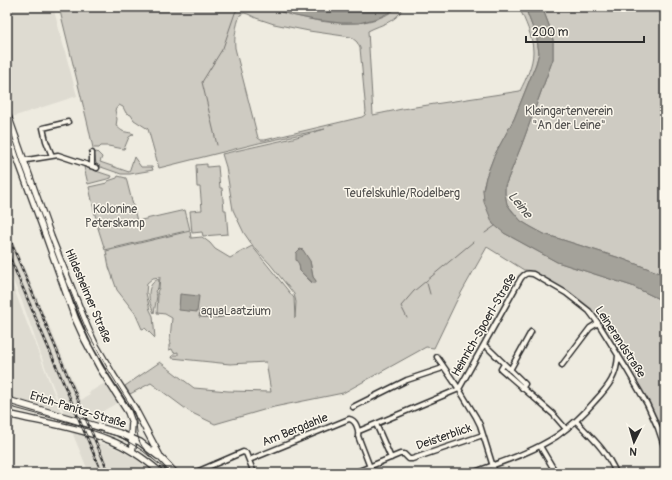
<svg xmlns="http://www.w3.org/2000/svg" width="672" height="480" viewBox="0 0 672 480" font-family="Pangolin,sans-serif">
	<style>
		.built { fill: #dedbd1 }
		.green { fill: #cecbc2; stroke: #7c7b76; fill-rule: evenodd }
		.water { fill: #a4a29a; stroke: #74726e }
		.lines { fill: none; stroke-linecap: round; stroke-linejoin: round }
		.stream { stroke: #74726e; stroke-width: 1 }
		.street-casing { stroke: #2b2b2b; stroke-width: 7 }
		.secondary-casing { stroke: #2b2b2b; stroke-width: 8 }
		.street { stroke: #fbf7ec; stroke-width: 4 }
		.secondary { stroke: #fbf7ec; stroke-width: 5.5 }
		.tram { stroke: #2b2b2b; stroke-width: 1 }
		.rail-casing { stroke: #2b2b2b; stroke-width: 2.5 }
		.rail { stroke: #fbf7ec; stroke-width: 1; stroke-dasharray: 3; stroke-linecap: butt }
		.labels { text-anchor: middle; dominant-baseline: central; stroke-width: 3; stroke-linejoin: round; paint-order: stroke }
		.park-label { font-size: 12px; fill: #545351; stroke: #fbf7ec }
		.street-label { font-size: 12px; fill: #2b2b2b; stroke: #fbf7ec }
		.water-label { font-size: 13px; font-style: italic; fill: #555552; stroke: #fbf7ec }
	</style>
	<rect width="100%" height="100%" fill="#eeebe0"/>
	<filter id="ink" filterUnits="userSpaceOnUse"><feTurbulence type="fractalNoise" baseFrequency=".025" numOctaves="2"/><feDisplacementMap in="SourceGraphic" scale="8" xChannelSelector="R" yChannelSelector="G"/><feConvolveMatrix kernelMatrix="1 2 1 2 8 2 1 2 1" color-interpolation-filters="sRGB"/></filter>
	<g filter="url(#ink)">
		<!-- built -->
		<path class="built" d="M7,7h46l24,89 -65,21 -5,-14z
			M7,228l74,172 9,-5 -2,-2 17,-10 12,20 -14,8 6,10 -5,2 -16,-4 10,24 7,1 17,7 14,8 17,14h-64l-43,-104 -24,-68 -15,-34z
			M9,276l52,136 -54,-16v-119z"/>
		<!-- green -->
		<path class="green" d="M59,7h206c35,11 84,25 119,9 5,-2 9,-5 12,-9h7c-5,15 -22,17 -35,24l5,84 29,-6 118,-18c6,-12 13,-26 13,-39 0,-16 -8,-31 -14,-45h6l12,32 2,14 -3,11 -22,55 -20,37 -8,21 -3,13 21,43 53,29 75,24 33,16v141l-16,-39 -49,-83c-17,-19 -36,-33 -58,-44 -6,-3 -11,-7 -18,-7l-37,-23 -31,55 -22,46 -8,-1 -83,46 -69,14 -59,17 -25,-12 -39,-29 -21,11 -5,-8 35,-24 34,26 34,3 43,1 -5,-30 -36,2 -58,-6 1,-3h5v-3l-4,1 -2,-4 -3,1v-5l2,-1 -1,-5 2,-21 -7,-4 -8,-1 1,-18 -1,-3 2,-4 1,-11 -7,1 -6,5 -1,10 4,17 3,6 2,22 -10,-10 -3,1 -7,-16 -18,-23 -8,-23 -3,-16 84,-20 1,7 11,-1 8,6 5,6 15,9 22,-12 42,52 1,20 1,-16 -2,-8 -24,-30 -17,-18 -9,-13 -11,-23 -7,-43 -4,-13 71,-16 32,-9 -66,14 -100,25 -11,-39 -14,-9 -3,-5 -5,-2 -3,-6 -4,-2 -4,5 2,9 -1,7c3,2 6,6 10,6 3,1 4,0 8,2l-5,3 -5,12 -16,-3h-7l-2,2h-6l-5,-23zM244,13l4,1 8,4 18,6 35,7 42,6 6,5 3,6 6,64 -1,3 -3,2 -97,23h-4l-3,-2 -23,-90c-1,-11 1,-22 5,-33zM310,261l3,16 3,4 -4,2 -12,-12 -1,-7z
			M542,7h123v268l-42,-16 -79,-25 -13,-7 -10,-6 -14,-17 -2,-10v-8l17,-42 31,-85v-19l-3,-12z
			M97,152l5,5 -2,5 29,10 5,-15 7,10h11l1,3 -23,4h-9l-20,-7 -3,-2 -2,-2 -2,-10z
			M207,164v3l11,-1 2,22h2l2,22h2l2,24 -25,2 -1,-4 -10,1 -2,-22 12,-1 -2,-23h-3l-1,-22z
			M84,167l24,8 4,1 -1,2 -23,6z
			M118,176l8,2 11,43 48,-11 5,20 -85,20 -7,-22 -9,-41 18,-4 1,-2 9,-3z
			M159,279l-1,9 -3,3 2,5 -3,17c-6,-12 -9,-29 5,-34z"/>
		<!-- water -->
		<path class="water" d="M265,7h131l-2,3 -16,8 -19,5h-18l-26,-3 -24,-5z
			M525,7h17l8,21 3,12v19l-31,85 -17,42v8l2,10 5,7 9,10 10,6 13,7 79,25 42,16v27l-33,-16 -75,-24 -53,-29 -11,-9 -9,-22 -1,-12 3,-13 8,-21 20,-37 22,-55 3,-11 -2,-14z
			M300,249l3,1 7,11 3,16 3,4v2h-3l-13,-12 -1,-7 -3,-4v-7z
			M180,294l19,2 -2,16 -18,-2z
			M200,310l17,1 4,2 4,-1 1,4c-9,3 -18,1 -27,1z"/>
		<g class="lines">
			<!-- stream -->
			<path class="stream" d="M217,145l-15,-63 21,-34 12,-35 4,-6
				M485,233l10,-7
				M427,283l3,11
				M407,318l-6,-12 13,-15 59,-49"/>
			<!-- street casing -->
			<g class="street-casing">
				<path id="street" d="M52,156l-6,-15 -3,-13 25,-6
					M23,161l4,-1 31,-5 39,13
					M92,166v-13
					M484,345l4,3 37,36 -3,4
					M437,357l22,32 17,28 4,8 15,48
					M504,364l-3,5 52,45 13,15
					M562,365l28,-37 8,-5
					M510,370l21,-38
					M353,407l54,-27 33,-11 3,-2
					M576,421c17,18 30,29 40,52
					M376,424l15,34
					M359,431l100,-42 62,-111c4,-5 6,-5 12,-4l33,19 23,18 9,12 28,45 21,36 11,24 7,21
					M540,446l16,27
					M249,460l100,-41c7,1 10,11 9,17l10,26 4,11
					M194,473l49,-21 3,1 8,20
					M354,473l46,-19h4l5,5h3l71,-24
					M472,473c29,-11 59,-20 85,-37 14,-10 27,-22 38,-35 14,-15 22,-25 23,-46"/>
			</g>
			<!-- secondary casing -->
			<g class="secondary-casing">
				<path id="secondary" d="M7,113l44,124 37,92 7,15 18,31 22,34 26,49 14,15
					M7,130l40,109 28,79 10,22 15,28 28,44 4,11 -1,15 2,8 -1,5
					M7,400l112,33 21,9 18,14
					M7,414c33,8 70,13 102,26 19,7 36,19 52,33"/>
			</g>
			<!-- street -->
			<use href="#street" class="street"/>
			<!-- secondary -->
			<use href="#secondary" class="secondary"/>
			<!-- tram -->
			<path class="tram" d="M7,120l14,42 37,99 28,68 23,42 23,37c6,12 3,17 6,29 2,9 9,16 15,22
				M7,406l86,23 27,8 12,7 11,7 27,22"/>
			<!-- rail casing -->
			<g class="rail-casing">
				<path id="rail" d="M7,233l102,240
					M7,251l95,222"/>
			</g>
			<!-- rail -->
			<use href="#rail" class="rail"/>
		</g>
	</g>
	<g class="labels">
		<!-- park labels -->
		<g class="park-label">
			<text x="569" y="111">Kleingartenverein<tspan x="569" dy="14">"An der Leine"</tspan></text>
			<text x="402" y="193">Teufelskuhle/Rodelberg</text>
			<text x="115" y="209">Kolonine<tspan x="115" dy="14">Peterskamp</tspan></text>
			<text x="236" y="311">aquaLaatzium</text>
		</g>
		<!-- street labels -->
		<g class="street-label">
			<text transform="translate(88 296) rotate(67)">Hildesheimer Straße</text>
			<text transform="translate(484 325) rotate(-60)">Heinrich-Spoerl-Straße</text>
			<text transform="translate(620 342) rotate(57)">Leinerandstraße</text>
			<text transform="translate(78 410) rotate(17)">Erich-Panitz-Straße</text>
			<text transform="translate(295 430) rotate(-22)">Am Bergdahle</text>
			<text transform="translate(444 437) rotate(-19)">Deisterblick</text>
		</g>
		<!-- water labels -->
		<g class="water-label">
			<text transform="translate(520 205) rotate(51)">Leine</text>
		</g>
	</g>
	<!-- margin -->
	<rect width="672" height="480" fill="none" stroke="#fbf7ec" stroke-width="24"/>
	<rect x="12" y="12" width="648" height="456" fill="none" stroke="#2b2b2b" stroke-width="1.5" filter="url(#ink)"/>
	<!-- north arrow -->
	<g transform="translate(634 442) rotate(185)" stroke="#fbf7ec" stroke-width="3" paint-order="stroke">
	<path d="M0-3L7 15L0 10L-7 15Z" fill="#2b2b2b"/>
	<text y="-6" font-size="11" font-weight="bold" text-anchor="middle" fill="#2b2b2b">N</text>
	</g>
	<!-- scale -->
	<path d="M526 36v6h118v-6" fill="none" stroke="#2b2b2b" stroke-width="2"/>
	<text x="532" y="36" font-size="12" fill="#2b2b2b" stroke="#fbf7ec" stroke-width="3" paint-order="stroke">200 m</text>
</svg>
